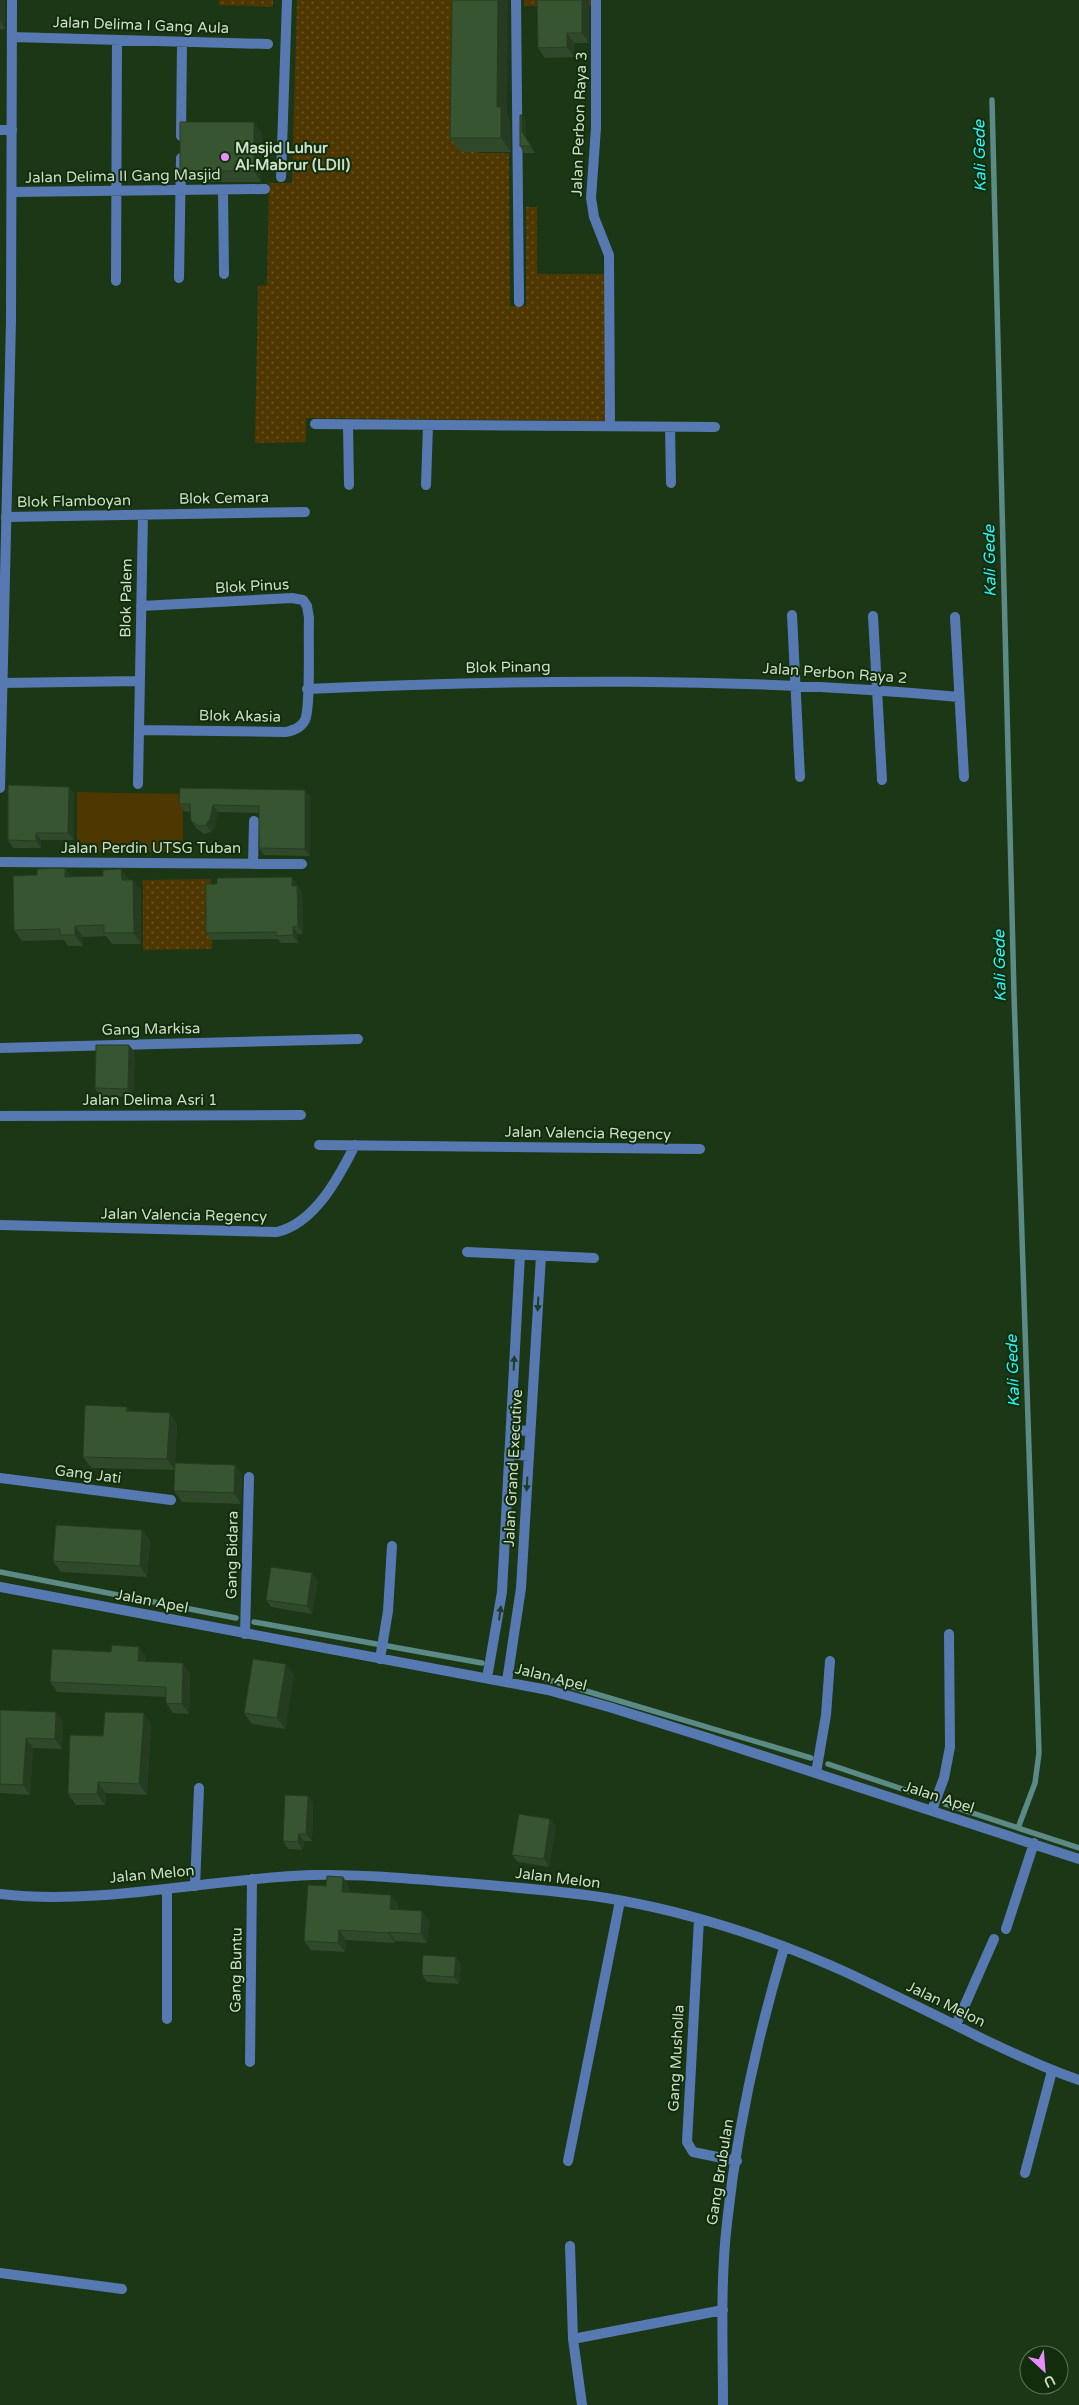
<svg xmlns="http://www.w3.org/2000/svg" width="1079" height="2405" viewBox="0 0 1079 2405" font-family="'Varela Round',sans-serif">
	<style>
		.grass { fill: url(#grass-dots) }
		.pitch { fill: #4f3701 }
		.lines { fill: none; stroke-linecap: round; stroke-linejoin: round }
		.stream { stroke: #5c8a86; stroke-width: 5.5 }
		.service { stroke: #5779b1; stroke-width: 10 }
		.minor { stroke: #5779b1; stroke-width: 10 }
		.tertiary { stroke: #5779b1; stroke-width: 10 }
		.wall { fill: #2f492a }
		.shaded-wall { fill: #263c22 }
		.building { fill: #375531; stroke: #263c22 }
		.oneway { fill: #1f3c2c }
		.poi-dot { fill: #e98dfe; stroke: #112d0b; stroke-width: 2 }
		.labels { text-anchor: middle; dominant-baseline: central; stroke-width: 4; stroke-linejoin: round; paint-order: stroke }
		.street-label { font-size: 15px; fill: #cddec9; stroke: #112d0b }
		.poi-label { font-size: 15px; font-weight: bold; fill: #cddec9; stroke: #112d0b; text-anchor: start }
		.water-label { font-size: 16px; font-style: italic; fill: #29f5ff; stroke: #112d0b }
	</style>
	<defs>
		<pattern id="grass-dots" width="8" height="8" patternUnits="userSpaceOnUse" patternTransform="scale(1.25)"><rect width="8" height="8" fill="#4f3701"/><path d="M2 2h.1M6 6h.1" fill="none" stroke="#675425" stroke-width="1.8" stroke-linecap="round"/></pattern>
	</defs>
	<rect width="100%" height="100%" fill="#1b3715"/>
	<!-- grass -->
	<path class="grass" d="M219,0h54v7l-54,-2z
		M297,0h180l1,153h31l1,153h16v-99h11v67h68l1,147 -300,-3v24l-51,1 3,-157 9,-1 2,-102h23z
		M524,0h67v6h-67z
		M211,879l1,70 -69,1v-70z"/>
	<!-- pitch -->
	<path class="pitch" d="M77,792l106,2v58h-106z"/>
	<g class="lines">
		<!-- stream -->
		<path class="stream" d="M992,100l22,894 25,759 -4,30 -17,45
			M0,1572l236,46
			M254,1622l228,41
			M519,1671l292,87
			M828,1764l98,33
			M945,1804l134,44"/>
		<!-- service -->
		<path class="service" d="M516,0l3,302
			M281,177l6,-177
			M816,1773l10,-58 4,-54
			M195,1886l4,-98
			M167,1889v130
			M568,2161l52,-260
			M1025,2173l27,-102"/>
		<!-- minor -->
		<path class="minor" d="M596,0v128l-5,70 3,19 15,38 1,171
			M12,37l256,7
			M0,130h12
			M181,136l1,-94
			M223,190l1,84
			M12,192l253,-3
			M179,278l2,-120
			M116,281l1,-241
			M315,424l400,3
			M348,425l1,60
			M670,427l1,56
			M426,485l2,-60
			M6,517l299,-5
			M792,615l8,162
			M873,616l9,164
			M955,617l9,160
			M2,683l138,-2
			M307,689c220,-10 433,-12 652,8
			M139,730l147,2c8,-2 15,-4 19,-12 6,-13 3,-83 4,-102l-2,-12 -4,-6 -11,-2 -151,8
			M138,784l5,-269
			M0,862l302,2
			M253,864l1,-43
			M0,1048l358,-9
			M0,1116l301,-1
			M319,1145l381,4
			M0,1225l277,7c38,-9 62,-55 78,-87
			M467,1252l127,6
			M511,1430l19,1
			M509,1454l20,2
			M0,1478l171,22
			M0,1587l548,103 61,17 96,30 374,122
			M245,1634l4,-157
			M380,1659l8,-48 4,-65
			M487,1678l15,-86 18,-337
			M507,1681l14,-93 20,-332
			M932,1810l12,-32 6,-31 -1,-113
			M0,1894c102,12 211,-16 313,-19 51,-1 101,4 152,8 42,4 85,7 128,13 85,12 179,42 257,78 44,21 88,42 131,64 32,15 64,31 98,42
			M699,1919l-12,223 6,10 44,9
			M1006,1929l28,-86
			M956,2025l38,-86
			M250,2062l2,-183
			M570,2246l3,93 9,66
			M0,2273l122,16
			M573,2339l150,-29
			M723,2405c0,-60 -3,-122 4,-182 10,-93 30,-185 57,-275"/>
		<!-- tertiary -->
		<path class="tertiary" d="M0,788l11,-467 1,-321"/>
	</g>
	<!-- wall -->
	<path class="wall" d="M0,0h5v29h-5z
		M589,0v43h-15v14l-29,1 -7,-10z
		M507,115l3,6 1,31h-51l-10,-14z
		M522,115l4,6v17l9,15h-11l-4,-7z
		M262,133l-1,49h-73l-8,-11z
		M69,787l5,7v46h-33v8h-28l-5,-8z
		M310,797v59l-46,-1 -5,-7v-35l-41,-1 -3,14 -4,6 -7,2 -8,-6 -5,-7 -1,-9 -6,-1 -5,-7z
		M65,868l6,9 32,-1 18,-7 8,11h4l8,11v53h-29l-6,-8 -23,1v9h-15l-4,-6 -42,1 -8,-11 23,-55z
		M297,885l5,8 1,41h-5v9h-17l-3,-4 -66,1 -6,-7z
		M129,1045l6,8 -2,44 -33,-1 -5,-8z
		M127,1407l2,4 41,2 7,11 -2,39 60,2 7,11 -1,28 -59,-2 -8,-11 1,-21 -84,-2 -8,-11z
		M142,1530l8,11 -3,36 -86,-5 -8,-11z
		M318,1581l-6,33 -41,-7 -5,-7z
		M139,1647l7,10v5l44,11 -1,41 -16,-1 -7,-10v-6l-109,-5 -7,-10 61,-30z
		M294,1675l-9,54 -33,-5 -8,-11z
		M0,1710l63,11 -1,28 -29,-1 -3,47 -30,-2z
		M151,1724l-4,71 -41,-2 -1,12h-29l-8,-11 35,-58z
		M308,1796l5,7 -1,38h-8l-1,9 -15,-1 -5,-8z
		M550,1819l6,7 -7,41 -31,-5 -6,-7z
		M343,1877l6,10v5l49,12v5l31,11 -2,23 -32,-2v2l-49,-3 -1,12 -34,-2 -7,-9 22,-55z
		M456,1957l5,8 -2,19 -32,-2 -5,-7z"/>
	<!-- shaded-wall -->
	<path class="shaded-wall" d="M0,0h5v29l-5,-8z
		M498,0h10l-1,115 3,6 1,31 -10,-14 -4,-31z
		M582,0h7v43l-7,-10z
		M567,33l7,10v14l-7,-10z
		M522,115l4,6v17l9,15 -13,-21z
		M254,122l8,11 -1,49 -7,-11z
		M69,787l5,7v46l-6,-7z
		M305,790l5,7v59l-5,-7z
		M213,805l5,7 -3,14 -4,6 -5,-7z
		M36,833l5,7v8l-5,-7z
		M65,868l8,11 -8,-2z
		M121,869l8,11h-7z
		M292,877l5,8v8l-5,-7z
		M133,880l8,11v53l-7,-11z
		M297,886l5,7 1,41 -5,-8z
		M75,926l8,11v9l-8,-11z
		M293,927l5,7v9l-5,-8z
		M129,1045l6,8 -2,44 -5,-8z
		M170,1413l7,11 -2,46 -8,-11z
		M235,1465l7,11 -1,28 -7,-11z
		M142,1530l8,11 -3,36 -7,-11z
		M312,1573l6,8 -6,33 -5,-8z
		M139,1647l7,10 -1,15 -7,-11z
		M183,1663l7,10 -1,41 -7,-10z
		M286,1664l8,11 -9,54 -8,-11z
		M56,1712l7,9 -1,28 -7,-10z
		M144,1713l7,11 -4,71 -8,-11z
		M26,1738l7,10 -3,47 -7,-10z
		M98,1782l8,11 -1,12 -8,-11z
		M308,1796l5,7 -1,38 -6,-7z
		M550,1819l6,7 -7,41 -5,-8z
		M299,1834l5,7 -1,9 -5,-8z
		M343,1877l6,10 -1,14 -6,-9z
		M391,1895l7,9 -1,14 -7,-9z
		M422,1911l7,9 -2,23 -6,-9z
		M339,1930l7,10 -1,12 -7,-9z
		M389,1932l6,9v2l-7,-10z
		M456,1957l5,8 -2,19 -5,-7z"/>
	<!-- building -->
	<path class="building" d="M452,0h46l-1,107h4v31h-51z
		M537,0h45v33h-15v14l-29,1z
		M520,115h2v17l9,14h-11z
		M180,122h74v49h-74z
		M8,785l61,2 -1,46h-32v8l-28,-1z
		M180,788l125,2v59l-46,-1v-42l-46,-1 -3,14 -4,6 -7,1 -8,-5 -1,-17h-11z
		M65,868v9l38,-1v-6l18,-1 1,11h11l1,53h-30v-8l-29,1v9h-15v-6l-46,1 -1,-54 24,-1v-6z
		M292,877v9h5l1,40 -5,1v8l-17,1v-4l-70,1v-49h11v-6z
		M96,1045h33l-1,44 -33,-1z
		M85,1405l42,2 -1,4 44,2 -3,46 -84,-2z
		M175,1463l60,2 -1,28 -60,-2z
		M56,1525l86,5 -2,36 -87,-5z
		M271,1567l41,6 -5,33 -41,-6z
		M112,1645l27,2 -1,14 45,2 -1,41 -16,-1v-16l-116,-5 2,-33 59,3z
		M253,1659l33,5 -9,54 -33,-5z
		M0,1710l56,2 -1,27 -29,-1 -3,47 -23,-1z
		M105,1712l39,1 -5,71 -41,-2 -1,12h-29l2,-59 33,1z
		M285,1795l23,1 -2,38h-7l-1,8 -15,-1z
		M519,1814l31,5 -6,40 -32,-4z
		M327,1876l16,1 -1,15 49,3 -1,14 32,2 -1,23 -32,-2 -1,1 -49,-3 -1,13 -34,-2 4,-56 18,1z
		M423,1955l33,2 -2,20 -32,-2z"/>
	<!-- one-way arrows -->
	<defs><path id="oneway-solid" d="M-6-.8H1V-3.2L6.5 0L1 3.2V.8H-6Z" transform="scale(1.25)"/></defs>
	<g class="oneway">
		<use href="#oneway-solid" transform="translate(538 1304) rotate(93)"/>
		<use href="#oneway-solid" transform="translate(514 1363) rotate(-87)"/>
		<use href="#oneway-solid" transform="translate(527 1484) rotate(93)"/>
		<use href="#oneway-solid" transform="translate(500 1613) rotate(-82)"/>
	</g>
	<!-- markers -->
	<circle class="poi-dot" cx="225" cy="157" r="5"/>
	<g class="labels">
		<!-- street labels -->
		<g class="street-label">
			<text transform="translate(141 25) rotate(2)">Jalan Delima I Gang Aula</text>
			<text transform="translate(579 124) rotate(-88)">Jalan Perbon Raya 3</text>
			<text transform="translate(123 176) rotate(-1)">Jalan Delima II Gang Masjid</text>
			<text transform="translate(224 498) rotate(-1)">Blok Cemara</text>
			<text transform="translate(74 501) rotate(-1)">Blok Flamboyan</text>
			<text transform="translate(252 586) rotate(-3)">Blok Pinus</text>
			<text transform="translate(126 598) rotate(-89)">Blok Palem</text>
			<text transform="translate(508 667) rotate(-1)">Blok Pinang</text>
			<text transform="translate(835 673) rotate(4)">Jalan Perbon Raya 2</text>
			<text transform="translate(240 716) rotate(1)">Blok Akasia</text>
			<text x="151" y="848">Jalan Perdin UTSG Tuban</text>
			<text transform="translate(151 1029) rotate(-1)">Gang Markisa</text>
			<text x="150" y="1100">Jalan Delima Asri 1</text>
			<text transform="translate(588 1133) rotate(1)">Jalan Valencia Regency</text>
			<text transform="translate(184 1215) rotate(1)">Jalan Valencia Regency</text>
			<text transform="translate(513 1468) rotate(-87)">Jalan Grand Executive</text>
			<text transform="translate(88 1474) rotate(7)">Gang Jati</text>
			<text transform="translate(232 1555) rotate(-89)">Gang Bidara</text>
			<text transform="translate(152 1601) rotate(11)">Jalan Apel</text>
			<text transform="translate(551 1677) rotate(14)">Jalan Apel</text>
			<text transform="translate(939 1797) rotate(18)">Jalan Apel</text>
			<text transform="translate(152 1874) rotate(-5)">Jalan Melon</text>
			<text transform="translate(558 1878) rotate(7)">Jalan Melon</text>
			<text transform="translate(236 1970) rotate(-89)">Gang Buntu</text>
			<text transform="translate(946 2004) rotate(26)">Jalan Melon</text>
			<text transform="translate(676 2058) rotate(-87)">Gang Musholla</text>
			<text transform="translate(720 2172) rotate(-81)">Gang Brubulan</text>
		</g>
		<!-- poi labels -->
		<g class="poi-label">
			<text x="235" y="148">Masjid Luhur<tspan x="235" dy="17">Al-Mabrur (LDII)</tspan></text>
		</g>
		<!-- water labels -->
		<g class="water-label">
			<text transform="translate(980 156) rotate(-91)">Kali Gede</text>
			<text transform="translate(990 561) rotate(-91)">Kali Gede</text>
			<text transform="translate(1000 966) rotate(-91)">Kali Gede</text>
			<text transform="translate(1013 1371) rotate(-92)">Kali Gede</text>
		</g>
	</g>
	<!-- north arrow -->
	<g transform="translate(1044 2370) rotate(154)"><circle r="24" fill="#112d0b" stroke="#5c7457"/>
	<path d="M0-4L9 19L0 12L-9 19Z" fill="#e98dfe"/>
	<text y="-8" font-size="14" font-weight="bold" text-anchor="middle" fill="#cddec9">U</text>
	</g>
</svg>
